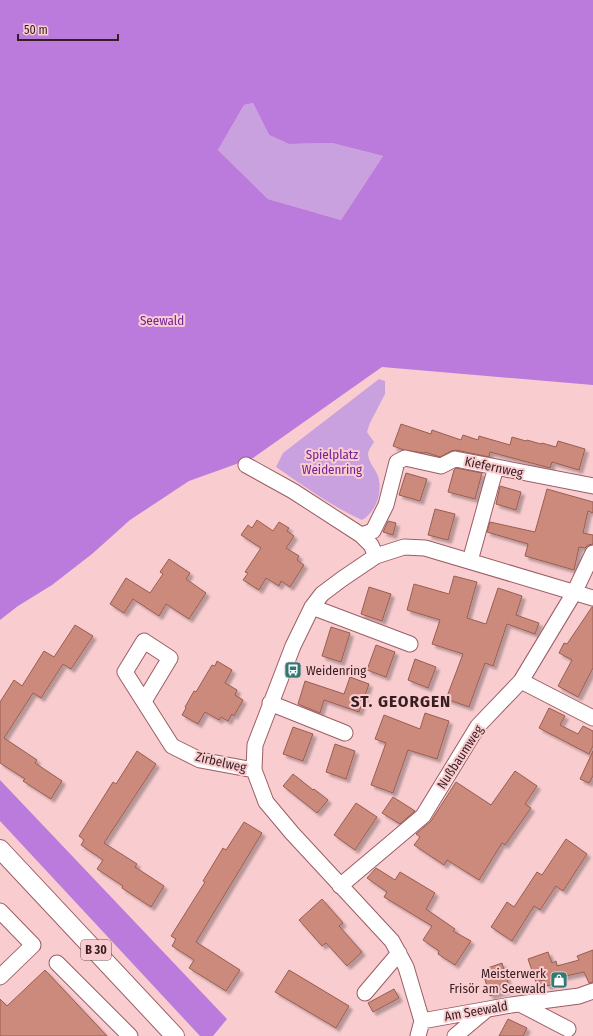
<svg xmlns="http://www.w3.org/2000/svg" width="593" height="1036" viewBox="0 0 593 1036" font-family="'Fira Sans Condensed',sans-serif">
	<style>
		.green { fill: #c9a1df }
		.forest { fill: #bb7bdc; fill-rule: evenodd }
		.building { fill: #cb8a7b; stroke: #9a5d50; filter: url(#shadow) }
		.lines { fill: none; stroke-linecap: round; stroke-linejoin: round }
		.minor-casing { stroke: #9c5d64; stroke-width: 17 }
		.major-casing { stroke: #9c5d64; stroke-width: 20 }
		.minor { stroke: #fff; stroke-width: 15 }
		.major { stroke: #fff; stroke-width: 18 }
		.labels { text-anchor: middle; dominant-baseline: central; stroke-width: 4; stroke-linejoin: round; paint-order: stroke }
		.shield { fill: #f9cdd0; stroke: #715255; stroke-width: 1 }
		.shield-label { font-size: 12px; font-weight: bold; fill: #371d20 }
		.park-label { font-size: 13px; fill: #732397; stroke: #f9cdd0 }
		.street-label { font-size: 13px; fill: #371d20; stroke: #f9cdd0 }
		.poi-label { font-size: 13px; fill: #371d20; stroke: #f9cdd0; text-anchor: start }
		.district-label { font-size: 17px; font-weight: bold; letter-spacing: 1px; fill: #371d20; stroke: #f9cdd0 }
	</style>
	<defs>
		<filter id="shadow"><feDropShadow dx="3.5" dy="3.5" stdDeviation="1" flood-color="#0004"/></filter>
	</defs>
	<rect width="100%" height="100%" fill="#f9cdd0"/>
	<!-- green -->
	<path class="green" d="M253,103l16,32 20,9 43,-1 51,13 -42,64 -73,-21 -50,-49 26,-45z
		M379,379l6,2v13l-15,29 -3,9 7,10c-2,3 -5,7 -6,11 0,9 7,15 10,23 5,16 -2,36 -16,44 -31,-14 -58,-34 -86,-53l7,-14z"/>
	<!-- forest -->
	<path class="forest" d="M0,0h593v385l-211,-18 -129,91 -64,23 -59,39 -38,34 -40,31 -34,21 -18,14zM253,103l16,32 20,9 43,-1 51,13 -42,64 -73,-21 -50,-49 26,-45z
		M0,780l227,239 -14,17h-13l-200,-215z"/>
	<!-- building -->
	<path class="building" d="M401,424l30,10 1,-4 29,10 2,-5 15,5 1,-4 31,9 2,-8 14,4 1,-1 14,4 1,-1 14,4 2,-6 27,8 -6,21 -27,-8 -2,6 -60,-16 -1,5 -33,-7 -5,1 -11,6 -15,-5 -1,1 -20,-3 -11,-4z
		M456,468l26,5 -7,26 -27,-7 6,-22z
		M406,473l21,6 -7,22 -21,-6z
		M500,486l21,6 -5,18 -20,-6z
		M547,489l46,13v11l-5,-2 -5,22 10,2v9l-5,1 -3,3 -6,-1 -5,23 -49,-14 3,-12 -41,-12 3,-10 45,10z
		M435,509l20,5 -7,26 -20,-5z
		M257,520l16,11 6,-9 10,6 -2,3 7,5 -8,12 13,8 -2,4 7,5 -14,22 -9,-6 -2,5 -13,-8 -7,12 -16,-10 5,-7 -3,-1 16,-24 -20,-13 7,-10 4,3z
		M388,521l8,2 -3,12 -10,-3z
		M169,559l21,14 -4,6 20,14 -17,26 -23,-15 -7,12 -26,-17 -9,14 -14,-9 16,-26 24,15 13,-19 -3,-2z
		M454,576l23,6 -10,36 19,6 12,-36 24,8 -6,19 23,8 -4,11 -28,-10 -14,42 -8,-3 -16,44 -23,-8 17,-45 -31,-10 8,-24 -33,-10 7,-26 35,10z
		M369,587l22,7 -9,27 -21,-7z
		M592,607h1v61l-15,29 -20,-11 14,-26 -13,-7 5,-10 3,1z
		M75,625l18,11 -22,33 -8,-5 -22,34 -8,-5 -29,45 33,22 -2,3 27,18 -11,18 -28,-18 2,-2 -25,-16v-61l14,-22 8,6 22,-35 10,6z
		M331,627l19,6 -9,29 -19,-6z
		M376,645l19,7 -9,25 -19,-7z
		M415,659l21,8 -8,21 -20,-8z
		M217,661l15,9 -7,13 12,7 -2,5 8,5 -9,16 -2,-2 -4,7 -7,-4 -2,3 -14,-8 -7,12 -16,-9 4,-7 -1,-1 9,-16 2,1 16,-27 3,1z
		M350,677l19,7 -10,28 -35,-12 -4,13 -22,-9 7,-23 39,13z
		M549,708l16,8 -5,9 18,9 5,-8 10,5v15l-4,8 -50,-26z
		M425,713l24,8 -12,38 -29,-9 -15,43 -22,-8 15,-42 -11,-4 9,-24 36,14z
		M293,727l20,7 -10,27 -20,-7z
		M335,744l20,7 -9,28 -20,-7z
		M137,751l19,13 -52,79 33,21 -2,3 29,19 -13,21 -29,-19 1,-2 -26,-17 6,-9 -22,-15 3,-5 -5,-4 34,-54 3,2z
		M593,751v25l-4,7 -9,-4z
		M515,771l22,15 -12,18 6,4 -26,37 -3,-2 -23,37 -32,-20 -3,5 -30,-20 6,-8 -4,-3 15,-13 25,-39 35,23z
		M293,774l20,16 1,-1 14,11 -11,13 -34,-27z
		M393,797l22,14 -15,13 -18,-11z
		M356,803l21,14 -22,33 -21,-15z
		M244,822l18,11 -66,109 44,28 -14,21 -37,-23 5,-8 -22,-14 4,-7 -5,-3 34,-54 -2,-1 20,-33 3,2z
		M566,839l21,15 -24,37 -7,-5 -16,24 -6,-4 -22,35 -21,-14 16,-25 7,5 23,-35 5,3z
		M376,868l19,12 5,-8 35,21 -9,16 29,20 -2,2 18,10 -16,24 -17,-11 1,-3 -16,-11 9,-14 -48,-29 3,-5 -20,-14z
		M322,899l21,24 -4,3 23,26 -15,14 -21,-23 -4,3 -23,-26z
		M593,950v32l-4,1 -5,-11 -23,5 1,4 -15,5 -3,-6 -8,2 -8,-23 20,-7 4,11 4,-2 1,5 22,-6 -2,-4z
		M502,963l8,26 -20,7 -8,-26z
		M45,970l15,16 47,50h-107v-37l7,7z
		M289,970l60,36 -13,22 -61,-36z
		M394,989l5,9 -26,14 -5,-9z
		M508,1019l19,9 -4,8h-24z"/>
	<g class="lines">
		<!-- minor casing -->
		<g class="minor-casing">
			<path id="minor" d="M246,465l47,26 68,44 10,10 5,11
				M361,535l12,-4 13,-26 11,-43 8,-4 36,8 14,-7 138,27
				M470,561l26,-94
				M312,607l98,37
				M521,681l72,37
				M144,701l26,-43 -26,-17 -19,31 47,74 28,14 54,10
				M270,703l75,30
				M340,886l83,-70 55,-90 43,-45 53,-88 19,-40
				M0,911l33,34 -33,32
				M57,963l73,73
				M365,993l34,-40
				M520,1004l48,25
				M422,1021l89,-16 68,-9 14,-5
				M418,1036l4,-15 -16,-54 -14,-26 -100,-108 -26,-31 -12,-32 1,-25 38,-99 19,-39 10,-13 20,-15 34,-23 28,-9 21,1 168,50
				M455,1036l30,-25"/>
		</g>
		<!-- major casing -->
		<g class="major-casing">
			<path id="major" d="M0,849l175,187"/>
		</g>
		<!-- minor -->
		<use href="#minor" class="minor"/>
		<!-- major -->
		<use href="#major" class="major"/>
	</g>
	<!-- icons -->
	<defs>
		<g id="bus-square" transform="scale(0.9)"><rect x="-9" y="-9" width="18" height="18" rx="4" fill="#2f7977" stroke="#f9cdd0"/><path d="M-5-6H5V4H4V6H2V4H-2V6H-4V4H-5ZM-3.5-4V0h7V-4ZM-3.5 1.2v1.5H-2V1.2ZM2 1.2v1.5H3.5V1.2Z" fill="#fff"/></g>
		<g id="shop-square" transform="scale(0.9)"><rect x="-9" y="-9" width="18" height="18" rx="4" fill="#2f7977" stroke="#f9cdd0"/><path d="M-5-2.5h2.3a2.7 3.5 0 0 1 5.4 0H5L5.5 6h-11ZM-1.5-2.5h3a1.5 2.3 0 0 0-3 0Z" fill="#fff"/></g>
	</defs>
	<g fill-rule="evenodd">
		<use href="#bus-square" x="293" y="670"/>
		<use href="#shop-square" x="559" y="980"/>
	</g>
	<g class="labels">
		<!-- shield labels -->
		<rect class="shield" x="81" y="940" width="30" height="20" rx="3"/>
		<g class="shield-label">
			<text x="96" y="950">B 30</text>
		</g>
		<!-- park labels -->
		<g class="park-label">
			<text x="162" y="320">Seewald</text>
			<text x="332" y="454">Spielplatz<tspan x="332" dy="15">Weidenring</tspan></text>
		</g>
		<!-- street labels -->
		<g class="street-label">
			<text transform="translate(494 467) rotate(12)">Kiefernweg</text>
			<text transform="translate(460 757) rotate(-57)">Nußbaumweg</text>
			<text transform="translate(221 762) rotate(13)">Zirbelweg</text>
			<text transform="translate(476 1011) rotate(-10)">Am Seewald</text>
		</g>
		<!-- poi labels -->
		<g class="poi-label">
			<text x="306" y="670">Weidenring</text>
			<text x="546" y="973" text-anchor="end">Meisterwerk<tspan x="546" dy="15">Frisör am Seewald</tspan></text>
		</g>
		<!-- district labels -->
		<g class="district-label">
			<text x="401" y="701">ST. GEORGEN</text>
		</g>
	</g>
	<!-- scale -->
	<path d="M18 34v6h100v-6" fill="none" stroke="#371d20" stroke-width="2"/>
	<text x="24" y="34" font-size="12" fill="#371d20" stroke="#f9cdd0" stroke-width="3" paint-order="stroke">50 m</text>
</svg>
